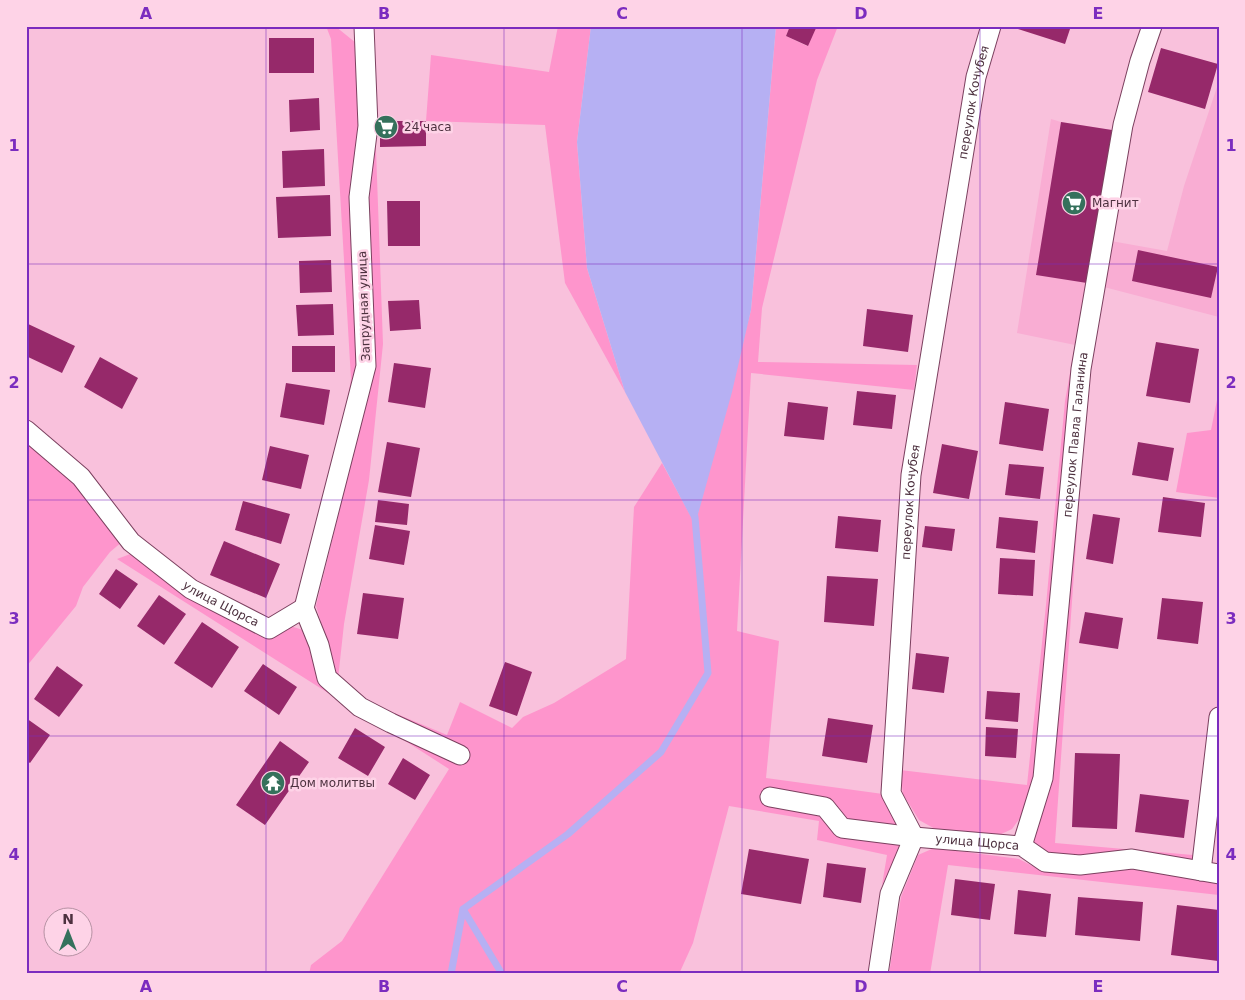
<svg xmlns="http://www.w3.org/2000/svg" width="1245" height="1000" viewBox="0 0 1245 1000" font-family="'DejaVu Sans',sans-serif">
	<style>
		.built { fill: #f9add3 }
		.green { fill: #fe95cc }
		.water { fill: #b6b0f3 }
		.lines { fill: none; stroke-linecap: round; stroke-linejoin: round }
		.stream { stroke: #b6b0f3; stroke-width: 7 }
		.building { fill: #96296a }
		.street-casing { stroke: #7b405f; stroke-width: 21 }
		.street { stroke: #fff; stroke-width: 19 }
		.grid { fill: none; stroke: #7b2cbf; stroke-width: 1; stroke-opacity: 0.55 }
		.labels { text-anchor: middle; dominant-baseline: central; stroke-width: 5; stroke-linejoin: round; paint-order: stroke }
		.street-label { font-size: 12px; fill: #4d313f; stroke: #fed3e7 }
		.poi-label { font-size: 12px; fill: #4d313f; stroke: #fed3e7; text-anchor: start }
		.neatline { fill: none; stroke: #7b2cbf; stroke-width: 2 }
		.grid-label { font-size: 16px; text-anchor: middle; font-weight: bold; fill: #7b2cbf }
	</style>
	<rect width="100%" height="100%" fill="#f9c1dc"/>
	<!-- built -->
	<path class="built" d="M1219,81v236l-115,-30 7,-46 56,10 17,-65z
		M1051,119l10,3 51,8 -25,153 -12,62 -58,-12z"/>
	<!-- green -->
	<path class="green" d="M326,26h9l21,17 6,81 -4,240 -19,86 12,-71 -20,-340z
		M558,26h33l-14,116 10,126 38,124 -60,-109 -20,-158 -119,-4 5,-66 118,17z
		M776,26h14l-4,10 21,10 10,-20h21l-21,54 -55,228 -4,54 159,3 -3,25 -163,-17 -14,258 42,10 -13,137 117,16 19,33 -55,-7 -26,-6 16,19 66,13 -21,39 5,-30 -70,-15 2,-19 -90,-15 -36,137 -14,31h-370l2,-9 31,-24 107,-172 -84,-54 -4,-16 86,36 13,-33 52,26 11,-11 31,-14 72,-44 8,-152 28,-44 33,61 56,-214z
		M375,122l8,222 -14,136 -25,144 -6,55 -22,-73 59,-241 -7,-167z
		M1075,345l-39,432 -16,41 -8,11 -17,8 -58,-7 -18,-10 -16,-26 -3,-24 127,15 19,-180 19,-204z
		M1219,390v108l-43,-6 11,-59 24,-3z
		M1084,431l-29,412 138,12 9,-57 -6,67 -115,-5 -34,-4 -17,-14z
		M26,438l51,44 46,59 -13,11 -27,35 -7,19 -50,61z
		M133,553l54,41 116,36 33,68 -219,-139z
		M934,848l85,11 25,13h44l44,-6 61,13 26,4v12l-271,-30 -18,109h-41l12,-77 17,-42z"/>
	<!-- water -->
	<path class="water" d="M591,26h185l-25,284 -19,82 -37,133 -70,-133 -38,-124 -10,-126z"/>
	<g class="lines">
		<!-- stream -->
		<path class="stream" d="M451,974l12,-65
			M502,974l-39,-65 105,-75 93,-82 47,-79 -13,-156"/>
	</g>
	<!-- building -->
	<path class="building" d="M790,26h27l-9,20 -22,-10z
		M1018,26h53l-6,18 -47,-15z
		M269,38h45v35h-45z
		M1161,48l57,16 -13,45 -57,-17z
		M319,98l1,32 -30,2 -1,-32z
		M380,121h46v25l-46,1z
		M1061,122l51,8 -25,153 -51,-8z
		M324,149l1,37 -42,2 -1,-37z
		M330,195l1,41 -53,2 -2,-41z
		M387,201h33v45h-32z
		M1138,250l80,17 -7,31 -79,-17z
		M331,260l1,32 -32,1 -1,-32z
		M419,300l2,29 -31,2 -2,-30z
		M333,304l1,31 -36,1 -2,-31z
		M867,309l46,6 -5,37 -45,-6z
		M26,323l49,23 -13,27 -36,-17z
		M1156,342l43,7 -9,54 -44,-7z
		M292,346h43v26h-43z
		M100,357l38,21 -16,31 -38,-22z
		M394,363l37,5 -6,40 -37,-6z
		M286,383l44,7 -6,35 -44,-8z
		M857,391l39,4 -4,34 -39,-4z
		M788,402l40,5 -4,33 -40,-4z
		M1005,402l44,7 -6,42 -44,-7z
		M387,442l33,6 -9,49 -33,-5z
		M1138,442l36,6 -6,33 -36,-6z
		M942,444l36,7 -9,48 -36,-6z
		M270,446l39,9 -8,34 -39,-9z
		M1009,464l35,3 -4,32 -35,-4z
		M1163,497l42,6 -4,34 -43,-5z
		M378,500l31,4 -2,21 -32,-3z
		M243,501l47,13 -9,30 -46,-14z
		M1093,514l27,4 -7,46 -27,-5z
		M838,516l43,4 -3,32 -43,-4z
		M999,517l39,4 -3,32 -39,-5z
		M375,525l35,6 -6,34 -35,-6z
		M925,526l30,3 -3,22 -30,-4z
		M224,541l56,23 -14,34 -56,-23z
		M1000,558l35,2 -2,36 -35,-2z
		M116,569l22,15 -18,25 -21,-15z
		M827,576l51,3 -4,47 -50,-4z
		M363,593l41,5 -6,41 -41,-5z
		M159,595l27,19 -22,31 -27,-19z
		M1162,598l41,4 -5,42 -41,-5z
		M1085,612l38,6 -5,31 -39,-6z
		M202,622l37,25 -27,41 -38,-25z
		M916,653l33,4 -5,36 -32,-4z
		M505,662l27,10 -15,44 -28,-10z
		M263,664l34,23 -18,28 -35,-24z
		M57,666l26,19 -24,32 -25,-18z
		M987,691l33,2 -2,29 -33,-3z
		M26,718l24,17 -20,28 -4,-3z
		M828,718l45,7 -6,38 -45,-7z
		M986,727l32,2 -2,29 -31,-2z
		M355,728l30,19 -17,29 -30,-18z
		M280,741l29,21 -44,63 -29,-20z
		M1075,753l45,1 -3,75 -45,-2z
		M403,758l27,17 -15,25 -27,-16z
		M1140,794l49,6 -5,38 -49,-6z
		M749,849l60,10 -8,45 -60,-10z
		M827,863l39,5 -5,35 -38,-6z
		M955,879l40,5 -5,36 -39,-5z
		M1018,890l33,4 -5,43 -32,-3z
		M1078,897l65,5 -3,39 -65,-6z
		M1177,905l42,5 -1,51 -47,-6z"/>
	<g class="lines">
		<!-- street casing -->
		<g class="street-casing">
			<g id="street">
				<path id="s1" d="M26,430l55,47 50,65 60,47 78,40 35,-21"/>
				<path d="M304,608l62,-242 -7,-169 9,-71 -4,-100"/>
				<path d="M304,608l15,37 8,33 33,29 31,16 69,32"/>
				<path id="s2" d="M770,797l55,10 17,21 72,9 108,9 23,16 35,3 52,-6 87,15"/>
				<path id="s3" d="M1022,846l21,-68 38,-409 42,-244 17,-64 12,-35"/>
				<path d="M1201,871l18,-154"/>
				<path id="s4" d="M878,974l12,-80 24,-57 -23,-44 20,-318 65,-398 15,-51"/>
			</g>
		</g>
		<!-- street -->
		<use href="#street" class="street"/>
	</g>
	<!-- grid -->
	<path class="grid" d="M266,26v948M504,26v948M742,26v948M980,26v948M26,264h1193M26,500h1193M26,736h1193"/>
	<!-- icons -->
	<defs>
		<g id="supermarket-disc" transform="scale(1.25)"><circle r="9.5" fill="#35715c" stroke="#fed3e7"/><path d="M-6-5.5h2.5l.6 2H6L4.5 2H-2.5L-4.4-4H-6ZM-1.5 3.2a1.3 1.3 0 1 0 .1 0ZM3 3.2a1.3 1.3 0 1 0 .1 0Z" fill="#fff"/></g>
		<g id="temple-disc" transform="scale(1.25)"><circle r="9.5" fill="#35715c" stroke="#fed3e7"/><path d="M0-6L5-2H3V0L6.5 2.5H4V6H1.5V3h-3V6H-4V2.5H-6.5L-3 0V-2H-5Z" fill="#fff"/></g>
	</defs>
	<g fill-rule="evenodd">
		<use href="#supermarket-disc" x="386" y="127"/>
		<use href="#supermarket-disc" x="1074" y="203"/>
		<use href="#temple-disc" x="273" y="783"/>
	</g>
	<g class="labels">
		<!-- street labels -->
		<g class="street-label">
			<text stroke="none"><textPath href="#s4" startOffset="889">переулок Кочубея</textPath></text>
			<text transform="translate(364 306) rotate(-92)">Запрудная улица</text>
			<text stroke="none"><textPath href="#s3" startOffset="416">переулок Павла Галанина</textPath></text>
			<text stroke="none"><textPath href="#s4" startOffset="484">переулок Кочубея</textPath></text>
			<text stroke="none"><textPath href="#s1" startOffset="264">улица Щорса</textPath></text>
			<text stroke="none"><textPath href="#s2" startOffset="219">улица Щорса</textPath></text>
		</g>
		<!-- poi labels -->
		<g class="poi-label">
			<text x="404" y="127">24 часа</text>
			<text x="1092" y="203">Магнит</text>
			<text x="290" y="783">Дом молитвы</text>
		</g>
	</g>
	<!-- border -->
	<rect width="1245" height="1000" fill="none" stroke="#fed3e7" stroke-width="55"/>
	<!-- north arrow -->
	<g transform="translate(68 932)"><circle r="24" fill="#fed3e7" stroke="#b792a4"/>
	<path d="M0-4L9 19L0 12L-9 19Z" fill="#35715c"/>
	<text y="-8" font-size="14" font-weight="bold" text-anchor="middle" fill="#4d313f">N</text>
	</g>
	<rect x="28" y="28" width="1190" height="944" class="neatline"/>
	<g class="grid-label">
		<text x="146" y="19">A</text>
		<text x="384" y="19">B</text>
		<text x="622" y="19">C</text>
		<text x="861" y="19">D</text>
		<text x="1098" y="19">E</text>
		<text x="14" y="151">1</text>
		<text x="1231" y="151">1</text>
		<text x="14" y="388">2</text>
		<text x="1231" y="388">2</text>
		<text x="14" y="624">3</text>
		<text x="1231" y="624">3</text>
		<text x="14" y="860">4</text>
		<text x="1231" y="860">4</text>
		<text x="146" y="992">A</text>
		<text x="384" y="992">B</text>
		<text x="622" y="992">C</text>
		<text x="861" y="992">D</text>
		<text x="1098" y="992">E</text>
	</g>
</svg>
